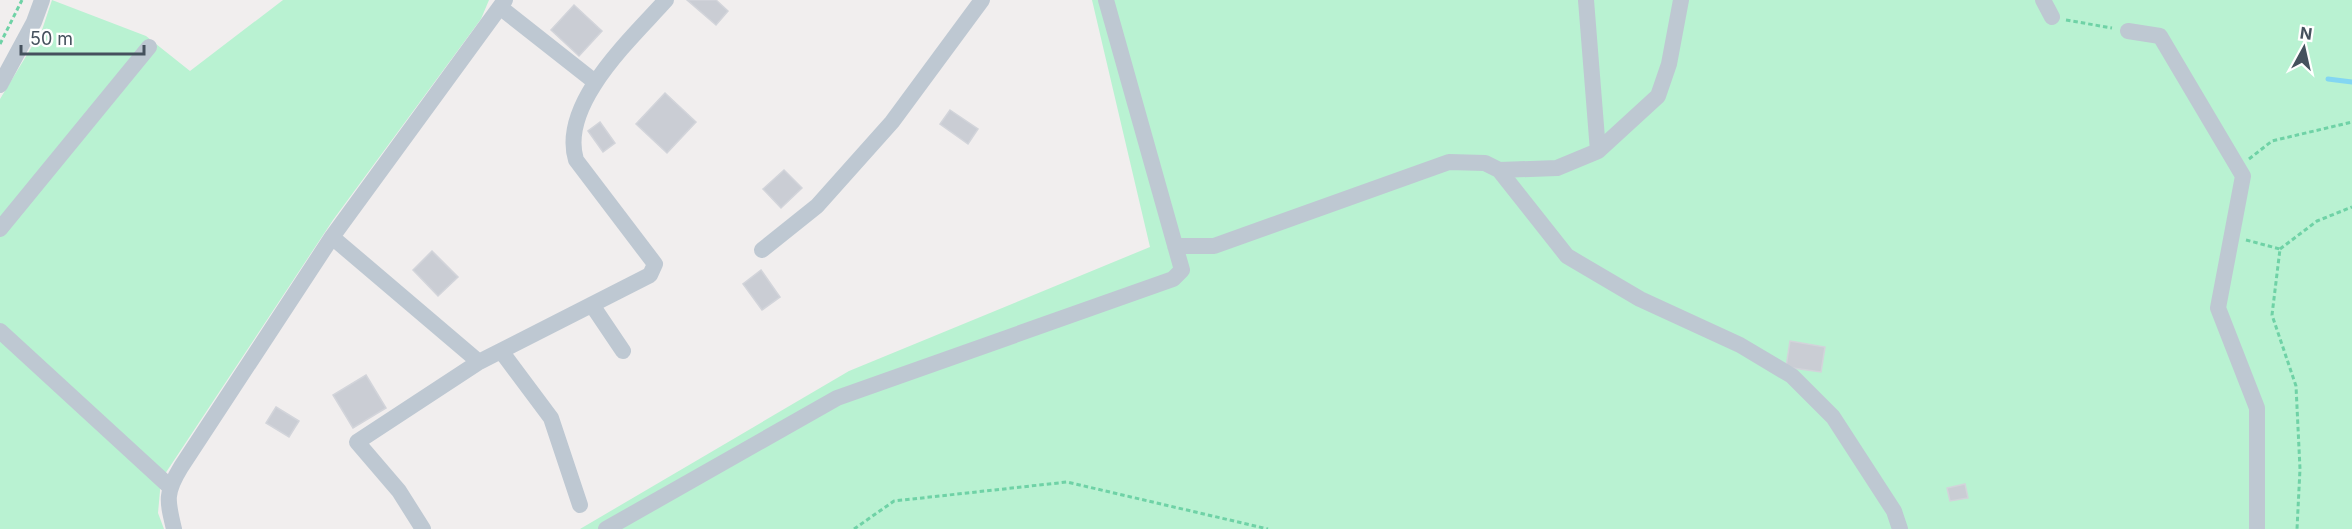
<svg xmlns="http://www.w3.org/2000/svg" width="2352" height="529" viewBox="0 0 2352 529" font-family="Inter,sans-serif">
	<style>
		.green { fill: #b9f2d2 }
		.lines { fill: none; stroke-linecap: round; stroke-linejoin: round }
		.stream { stroke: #83d6f2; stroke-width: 5 }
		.building { fill: #cacdd4; stroke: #d2d4da; stroke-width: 1.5 }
		.path { stroke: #6fd2a6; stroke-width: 3; stroke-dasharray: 4.5 3; stroke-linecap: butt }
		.minor { stroke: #bec8d2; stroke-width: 16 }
	</style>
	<rect width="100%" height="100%" fill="#f1eeee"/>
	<!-- green -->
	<path class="green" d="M52,0l94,36 44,35 93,-71h206l-8,19 -148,201 -172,260 -3,33 6,16h-164v-430l42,-69z
		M1092,0h1260v529h-1772l269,-158 301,-124z"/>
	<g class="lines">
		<!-- stream -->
		<path class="stream" d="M2328,79l24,3"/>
	</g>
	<!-- building -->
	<path class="building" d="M687,0h29l12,11 -12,14z
		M574,5l28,26 -23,25 -28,-26z
		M665,93l31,29 -29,31 -31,-29z
		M950,110l28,19 -10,15 -28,-20z
		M600,122l15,21 -12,9 -15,-21z
		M784,170l18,18 -21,20 -18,-19z
		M432,251l26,26 -20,19 -25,-26z
		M761,270l19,27 -18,13 -19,-26z
		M1790,341l35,6 -4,25 -35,-5z
		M366,375l20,33 -33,20 -20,-33z
		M276,407l23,14 -10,16 -23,-14z
		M1965,484l3,14 -18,3 -3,-13z"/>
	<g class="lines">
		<!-- path -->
		<path class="path" d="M2066,20l46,8
			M0,44l22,-44
			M2249,159l23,-18 80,-19
			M2246,240l34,9 -8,66 24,71 4,83 -3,60
			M2280,249l37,-28 35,-14
			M854,529l40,-28 173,-19 201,47"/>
		<!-- minor -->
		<path class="minor" d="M1586,0l12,151
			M2043,0l9,17
			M501,8l94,74
			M2128,31l32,5 83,140 -25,132 39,100v121
			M0,85l34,-63 8,-22
			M1499,170l58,-2 41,-17 60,-55 11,-32 12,-64
			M0,229l149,-182
			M332,237l147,125
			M1175,246h39l235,-84 36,1 14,7 68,86 73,43 100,46 52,31 41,41 61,94 6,18
			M762,250l55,-44 75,-84 90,-122
			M592,305l31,46
			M0,331l169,155
			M501,351l50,67 29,87
			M174,529c-7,-29 -9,-36 7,-62l151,-230 173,-237
			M423,529l-24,-38 -42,-49 122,-80 171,-87 5,-11 -79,-104c-17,-56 56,-122 90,-160
			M606,529l231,-131 336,-119 9,-9 -76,-270"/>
	</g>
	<!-- north arrow -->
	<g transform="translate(2304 48) rotate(8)" stroke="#ffffff" stroke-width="4.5" paint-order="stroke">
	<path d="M0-4.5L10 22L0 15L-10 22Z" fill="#45515d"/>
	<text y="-9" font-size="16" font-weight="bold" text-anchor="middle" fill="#45515d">N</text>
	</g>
	<!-- scale -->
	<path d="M21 45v9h123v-9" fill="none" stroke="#45515d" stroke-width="3"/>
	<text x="30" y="45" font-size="18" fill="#45515d" stroke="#ffffff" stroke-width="4.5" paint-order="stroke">50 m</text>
</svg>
